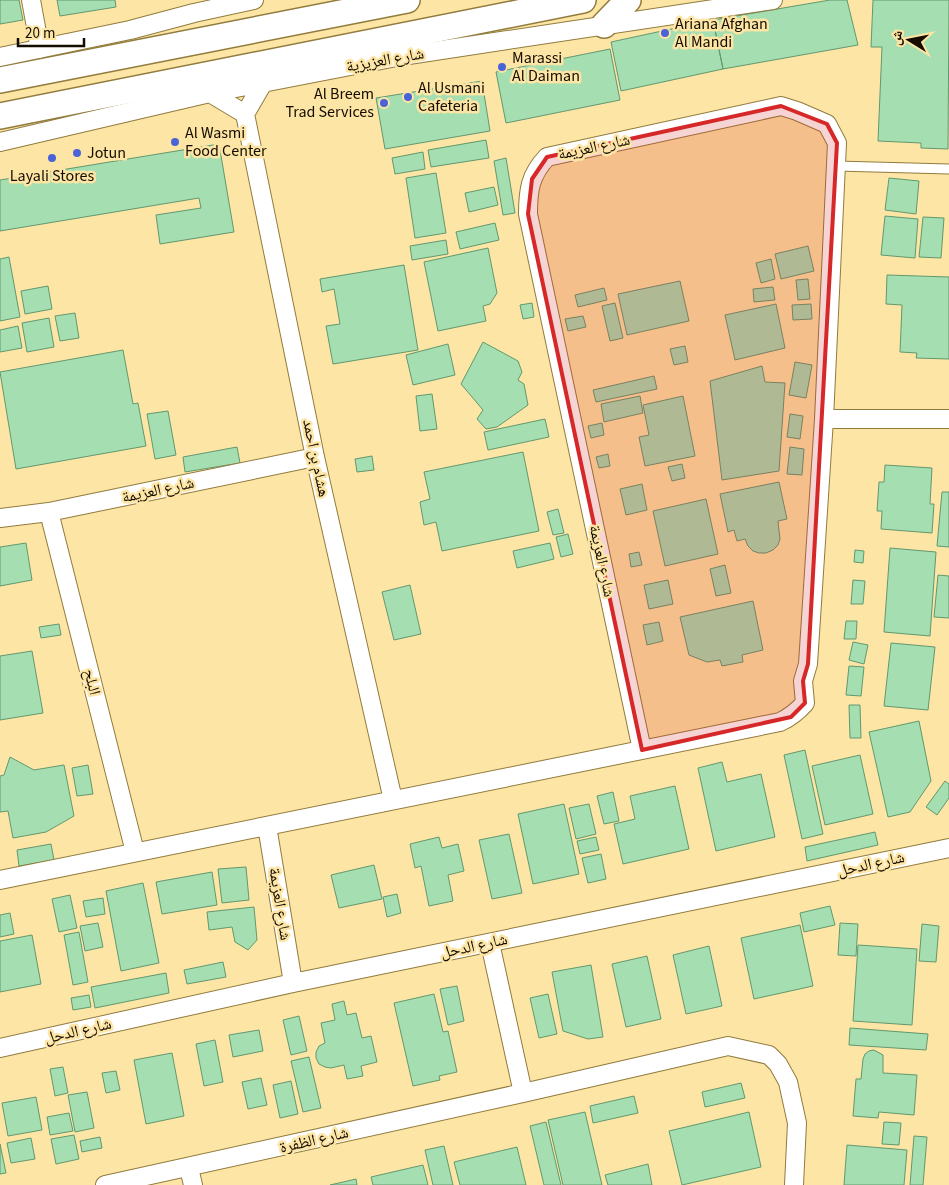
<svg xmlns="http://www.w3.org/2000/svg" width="949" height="1185" viewBox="0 0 949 1185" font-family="'Source Sans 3','Noto Naskh Arabic',sans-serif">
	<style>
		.building { fill: #a5deb0; stroke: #62986e }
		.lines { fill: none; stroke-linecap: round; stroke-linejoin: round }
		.service-casing { stroke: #917b3d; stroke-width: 11 }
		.minor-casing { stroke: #917b3d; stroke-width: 20 }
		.secondary-casing { stroke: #917b3d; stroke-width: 28 }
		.service { stroke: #fff; stroke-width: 9 }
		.minor { stroke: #fff; stroke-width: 18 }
		.secondary { stroke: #fff; stroke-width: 25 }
		.marked { fill: #d62828; fill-opacity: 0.2; stroke: #d62828; stroke-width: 4; stroke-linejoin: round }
		.poi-dot { fill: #4a63d7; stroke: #fde5a5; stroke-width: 2 }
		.labels { text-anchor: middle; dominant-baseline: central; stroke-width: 5; stroke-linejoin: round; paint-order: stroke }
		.poi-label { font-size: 16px; fill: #150c00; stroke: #fde5a5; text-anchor: start }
		.street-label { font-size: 16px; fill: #150c00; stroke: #fde5a5 }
	</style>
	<rect width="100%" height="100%" fill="#fde5a5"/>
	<!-- building -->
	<path class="building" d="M0,0h19l4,20 -23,4z
		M57,0h58l1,7 -56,9z
		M830,0h17l11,45 -135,24 -10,-49z
		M873,0h76l-1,149 -27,-1v-5l-43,-2 4,-94h-11z
		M713,20l10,49 -102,22 -10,-49z
		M610,49l10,51 -114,23 -10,-51z
		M482,81l8,50 -105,18 -9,-51z
		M486,140l3,18 -58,9 -3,-17z
		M219,144l15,88 -74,12 -4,-29 45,-7 -2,-10 -199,33v-51z
		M423,152l2,17 -30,5 -3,-16z
		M506,158l9,55 -12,2 -9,-54z
		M436,173l10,60 -31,5 -9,-60z
		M889,178l30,3 -3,33 -31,-4z
		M494,187l4,18 -29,7 -4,-19z
		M885,216l33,3 -3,39 -34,-3z
		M923,217l21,1 -3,40 -22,-1z
		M495,223l4,17 -39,9 -4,-17z
		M446,240l2,14 -36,6 -2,-14z
		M808,246l6,25 -33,8 -6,-25z
		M488,248l9,45 -7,11 -7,2 3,15 -48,10 -14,-69z
		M9,257l11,60 -20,4v-62z
		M771,259l4,20 -14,4 -5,-20z
		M404,265l14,85 -85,14 -7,-38 14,-2 -6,-35 -12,3 -2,-13z
		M887,275l62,2v82l-33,-1 1,-5 -17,-1 2,-47 -16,-1z
		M808,279l2,20 -12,1 -2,-20z
		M680,281l9,40 -62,14 -9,-41z
		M48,286l4,23 -27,5 -4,-23z
		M773,287l2,13 -21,2 -1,-13z
		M604,288l3,12 -29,7 -3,-12z
		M532,303l2,14 -11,2 -3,-14z
		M615,303l8,35 -13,3 -8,-35z
		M776,304l9,44 -50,12 -10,-45z
		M811,304l1,15 -19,1 -1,-15z
		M75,313l4,25 -19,3 -5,-25z
		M583,316l3,11 -18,4 -3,-12z
		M49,318l5,29 -27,5 -5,-29z
		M18,326l4,22 -22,4v-22z
		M483,342l35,19 4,11 -4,8 6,4 4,21 -31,22 -11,2 -9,-10 6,-9 -22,-26z
		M448,344l7,31 -42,10 -7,-30z
		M685,346l3,16 -14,3 -4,-16z
		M123,350l10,54 5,-1 8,43 -130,23 -16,-97z
		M795,362l17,3 -6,33 -17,-3z
		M762,366l3,16 20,1 -6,88 -57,9 -12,-99z
		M654,376l3,13 -61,13 -3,-12z
		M432,394l5,35 -17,2 -4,-35z
		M640,396l3,17 -39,9 -3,-18z
		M683,396l12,60 -50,10 -6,-29 10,-2 -6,-30z
		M168,411l8,44 -21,4 -8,-45z
		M790,414l13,2 -3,23 -13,-2z
		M545,419l4,18 -61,13 -4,-18z
		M602,423l2,12 -13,3 -3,-12z
		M237,447l3,16 -55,9 -2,-15z
		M790,447l14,2 -2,26 -15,-1z
		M523,452l16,79 -97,20 -6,-29 -12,3 -4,-23 10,-3 -6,-27z
		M608,454l2,12 -11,2 -3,-11z
		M372,456l2,14 -17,2 -2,-13z
		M682,464l3,14 -13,3 -4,-14z
		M885,465l47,3 -2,36h4l-2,29 -51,-4 1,-18h-5l2,-29h5z
		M779,482l8,37 -9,2 2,18 -2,6 -5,5 -7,3h-7l-6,-2 -5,-5 -3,-7 -8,2 -3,-11 -6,2 -8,-38z
		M642,484l5,26 -21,5 -6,-26z
		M942,492h7v55l-12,-1z
		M706,499l12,55 -53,12 -12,-55z
		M558,509l6,24 -11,2 -6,-23z
		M568,534l5,20 -12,3 -5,-20z
		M26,543l6,37 -32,6v-39z
		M550,543l4,16 -37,9 -4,-17z
		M890,548l46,4 -6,84 -46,-4z
		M855,550l9,1 -1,12 -9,-1z
		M639,552l3,13 -11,2 -2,-13z
		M725,565l6,28 -15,3 -6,-27z
		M938,575l11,1v42l-15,-1z
		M668,580l5,24 -24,5 -5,-24z
		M853,580l12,1 -2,23h-12z
		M410,585l11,49 -27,6 -12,-48z
		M753,601l10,49 -21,5 1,7 -21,4 -2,-6 -13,2 -18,-7 -9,-38z
		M846,621h11l-1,18h-12z
		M659,622l4,19 -16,4 -4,-20z
		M59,624l2,11 -20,3 -2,-11z
		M853,642l15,3 -4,19 -15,-4z
		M891,643l44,4 -7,63 -44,-4z
		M32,651l11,62 -43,7v-64z
		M849,666l15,1 -3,29 -15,-1z
		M849,705h11l1,33h-11z
		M919,721l12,60 -21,31 -22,5 -19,-85z
		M805,750l18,84 -21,5 -18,-84z
		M860,755l13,59 -48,11 -13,-59z
		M10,757l24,13 30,-5 10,51 -28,16 -33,6 -5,-27 -8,1v-36l4,-1z
		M722,762l5,20 34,-8 14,63 -59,14 -18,-83z
		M88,765l5,29 -16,2 -5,-28z
		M945,781l4,3v14l-12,17 -11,-8z
		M675,786l14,63 -66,15 -9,-40 21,-5 -5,-23z
		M613,792l6,29 -15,3 -7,-28z
		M564,804l15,70 -46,10 -15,-70z
		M589,804l7,30 -20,5 -7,-31z
		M875,832l3,13 -71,16 -2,-14z
		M509,834l13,59 -30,6 -13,-59z
		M439,837l3,11 16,-4 6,27 -16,4 5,26 -24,5 -8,-40 -6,2 -5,-24z
		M596,837l3,13 -19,4 -3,-13z
		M51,844l3,16 -35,6 -2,-16z
		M601,854l5,25 -18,4 -6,-25z
		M374,865l8,34 -43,9 -8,-33z
		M246,867l3,33 -27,3 -4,-34z
		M212,872l5,33 -55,9 -6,-32z
		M143,883l16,80 -38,8 -15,-80z
		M397,894l4,19 -14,4 -4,-20z
		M70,895l7,33 -18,4 -7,-33z
		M103,898l2,16 -19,3 -3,-16z
		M830,906l5,19 -31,7 -4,-19z
		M254,907l3,33 -9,10 -13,-8 -3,-15 -23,3 -2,-18z
		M10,913l4,21 -14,3v-22z
		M98,923l5,24 -18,4 -5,-25z
		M840,923l18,1 -2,32 -18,-1z
		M922,924l17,2 -3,36 -17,-1z
		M800,925l13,61 -59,13 -13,-61z
		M79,932l9,50 -15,3 -9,-50z
		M32,935l9,49 -41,8v-51z
		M858,945l59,4 -5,76 -59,-4z
		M709,946l13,60 -36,8 -13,-59z
		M647,956l14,63 -35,8 -14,-63z
		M223,962l3,15 -39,7 -3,-14z
		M591,965l12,72 -15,2 -25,-8 -11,-59z
		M166,973l3,20 -74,15 -4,-21z
		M457,986l7,35 -16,4 -8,-36z
		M434,994l9,38 5,-1 9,41 -18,4 1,4 -27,6 -19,-83z
		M548,994l9,40 -18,4 -9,-40z
		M89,995l2,12 -18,3 -2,-12z
		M344,1001l3,14 9,-2 6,25 9,-2 6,26 -16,4 2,10 -16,3 -3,-14 -13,3 -6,-1 -6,-3 -3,-6v-6l3,-6 6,-3 -4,-20 14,-3 -3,-16z
		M299,1016l8,35 -16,4 -8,-35z
		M850,1028l78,6 -2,16 -77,-5z
		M259,1030l4,21 -30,6 -4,-22z
		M215,1040l8,42 -19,4 -8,-42z
		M874,1050l9,5v18l34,2 -3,40 -35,-3 -1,6 -25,-2 3,-37h5l2,-20 2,-5 4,-3z
		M172,1053l12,63 -38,8 -12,-64z
		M309,1057l12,51 -18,4 -12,-51z
		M63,1067l5,26 -13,3 -5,-27z
		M116,1071l4,19 -14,3 -4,-20z
		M261,1078l6,27 -19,4 -6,-27z
		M291,1081l7,33 -18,4 -7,-33z
		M741,1083l4,15 -40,9 -3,-15z
		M87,1092l7,36 -19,4 -7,-37z
		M634,1096l4,17 -45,10 -3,-17z
		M36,1097l6,33 -34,6 -6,-33z
		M585,1112l17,73h-39l-15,-65z
		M749,1112l12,55 -79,18 -13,-54z
		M69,1113l4,18 -23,4 -3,-18z
		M546,1122l15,63h-17l-14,-59z
		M884,1122l17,1 -2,22 -17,-1z
		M74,1135l5,24 -23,5 -5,-25z
		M914,1136l13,1 -4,48h-13z
		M100,1137l2,11 -20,4 -2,-11z
		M31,1138l4,21 -24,4 -4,-20z
		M0,1144l6,29 -6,1z
		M847,1145l60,5 -3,35h-60z
		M444,1146l9,39h-20l-8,-35z
		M517,1147l9,38h-66l-6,-23z
		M648,1164l4,21h-44l-3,-10z
		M423,1165l5,20h-55l-2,-8z
		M356,1179l1,6h-27z"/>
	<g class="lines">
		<!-- service casing -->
		<g class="service-casing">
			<path id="service" d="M836,166l113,3"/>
		</g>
		<!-- minor casing -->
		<g class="minor-casing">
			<path id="minor" d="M31,0l9,49
				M0,57l130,-27 64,-17 60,-13
				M263,83l-18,31 70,343 78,343
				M210,93l35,21
				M0,142l210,-49 192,-37 371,-56
				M824,419h125
				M49,512l86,340
				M0,518l49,-6 266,-55
				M267,826l26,157
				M0,880l780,-158c11,-5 17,-10 25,-19l-2,-22 5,-17 16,-245 13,-276 -10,-19 -30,-13 -16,-5 -234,51c-17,18 -19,33 -19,57l114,536
				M490,943l33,150
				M0,1048l293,-65 656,-135
				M189,1168l4,17
				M105,1185l418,-92 205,-47 41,9 9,9 10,18 9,41 -3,62"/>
		</g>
		<!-- secondary casing -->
		<g class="secondary-casing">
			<path id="secondary" d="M604,25l24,-25
				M0,80l407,-80
				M0,116l583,-116"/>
		</g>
		<!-- service -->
		<use href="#service" class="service"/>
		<!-- minor -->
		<use href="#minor" class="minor"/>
		<!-- secondary -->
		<use href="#secondary" class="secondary"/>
	</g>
	<!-- marked area -->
	<path class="marked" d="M781,106l46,18 10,19 -29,521 -5,17 2,22 -14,14 -149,33 -114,-536 4,-35 15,-22z"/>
	<!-- markers -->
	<g class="poi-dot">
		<circle cx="665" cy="33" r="5"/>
		<circle cx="502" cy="67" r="5"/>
		<circle cx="408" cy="97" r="5"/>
		<circle cx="384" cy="103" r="5"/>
		<circle cx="175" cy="142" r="5"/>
		<circle cx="77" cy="153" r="5"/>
		<circle cx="52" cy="158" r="5"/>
	</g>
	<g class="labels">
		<!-- poi labels -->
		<g class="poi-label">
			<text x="675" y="24">Ariana Afghan<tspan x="675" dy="18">Al Mandi</tspan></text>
			<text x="512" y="58">Marassi<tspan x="512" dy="18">Al Daiman</tspan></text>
			<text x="418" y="88">Al Usmani<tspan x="418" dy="18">Cafeteria</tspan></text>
			<text x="374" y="94" text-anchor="end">Al Breem<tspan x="374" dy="18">Trad Services</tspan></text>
			<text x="185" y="133">Al Wasmi<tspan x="185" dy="18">Food Center</tspan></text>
			<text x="87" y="153">Jotun</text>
			<text x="52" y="176" text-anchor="middle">Layali Stores</text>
		</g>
		<!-- street labels -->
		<g class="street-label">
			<text transform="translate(385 60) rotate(-10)">شارع العزيزية</text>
			<text transform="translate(594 147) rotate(-12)">شارع العزيمة</text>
			<text transform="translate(316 458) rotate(78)">هشام بن احمد</text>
			<text transform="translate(158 490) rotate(-12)">شارع العزيمة</text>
			<text transform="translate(602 561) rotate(78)">شارع العزيمة</text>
			<text transform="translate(92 682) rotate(76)">البلح</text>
			<text transform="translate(871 864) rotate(-12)">شارع الدحل</text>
			<text transform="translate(280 904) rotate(81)">شارع العزيمة</text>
			<text transform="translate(474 946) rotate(-12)">شارع الدحل</text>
			<text transform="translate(78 1031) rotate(-13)">شارع الدحل</text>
			<text transform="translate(314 1140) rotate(-13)">شارع الظفرة</text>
		</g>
	</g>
	<!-- north arrow -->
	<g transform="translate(909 40) rotate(280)" stroke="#fde5a5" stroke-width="4" paint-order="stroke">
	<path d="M0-4L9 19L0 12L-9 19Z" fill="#150c00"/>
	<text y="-8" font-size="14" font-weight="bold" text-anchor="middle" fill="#150c00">ش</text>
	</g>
	<!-- scale -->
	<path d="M18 38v8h66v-8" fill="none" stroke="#150c00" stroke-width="2.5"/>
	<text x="25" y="38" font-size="15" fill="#150c00" stroke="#fde5a5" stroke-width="4" paint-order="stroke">20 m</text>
</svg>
